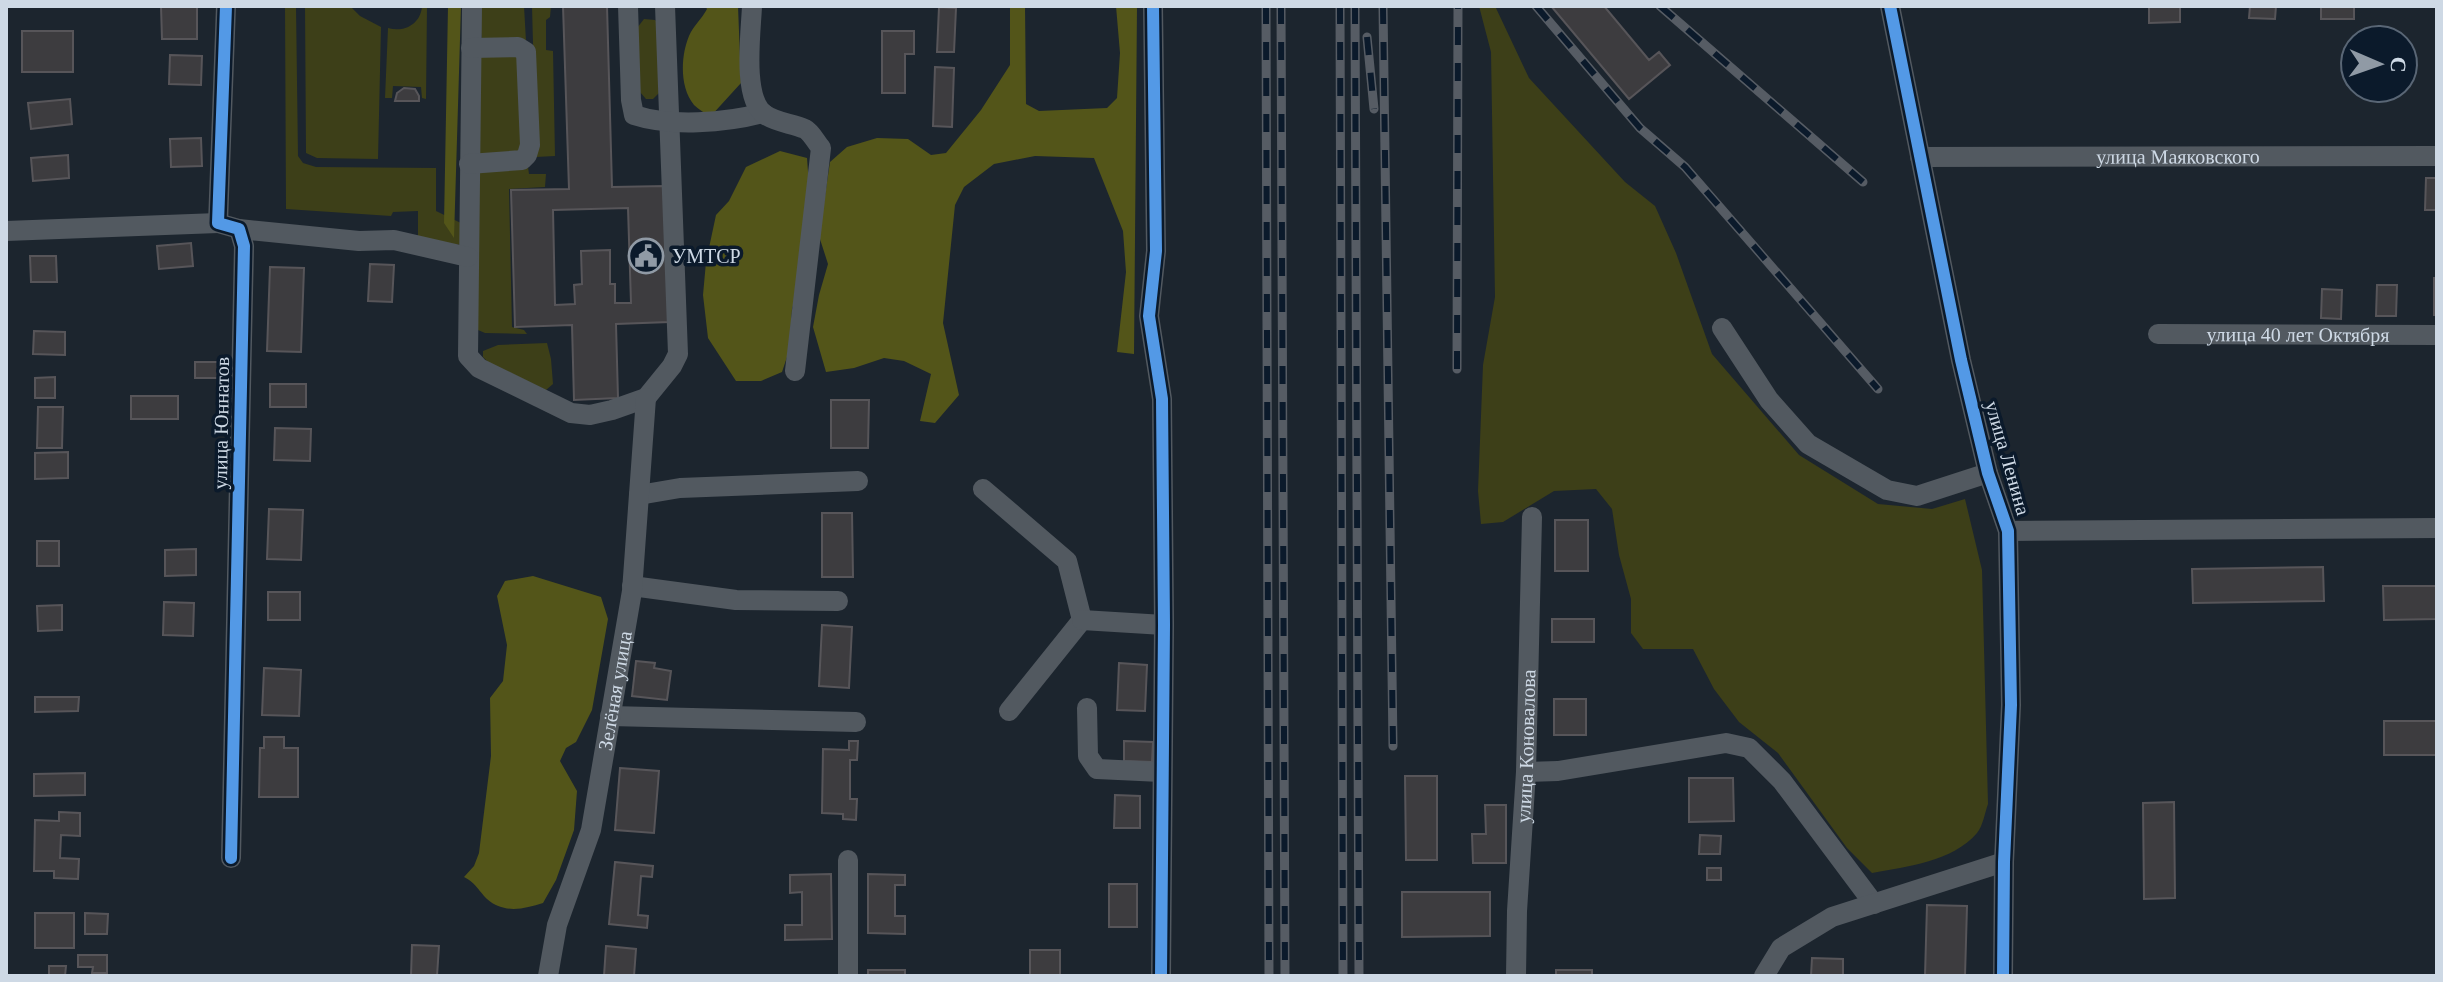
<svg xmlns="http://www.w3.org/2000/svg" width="2443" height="982" viewBox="0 0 2443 982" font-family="Georgia,serif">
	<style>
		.green { fill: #3d3f18 }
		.forest { fill: #535519 }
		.building { fill: #3d3c3f; stroke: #575559; stroke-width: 2; fill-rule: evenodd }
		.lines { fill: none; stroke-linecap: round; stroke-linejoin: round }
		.minor { stroke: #525960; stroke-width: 20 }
		.rail-casing { stroke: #565c64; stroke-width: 9 }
		.rail { stroke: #0b1a2b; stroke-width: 6; stroke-dasharray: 18; stroke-linecap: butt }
		.cycleway-casing { stroke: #0b1a2b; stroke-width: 17 }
		.cycleway { stroke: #5399e6; stroke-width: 12 }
		.labels { text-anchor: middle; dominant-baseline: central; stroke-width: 7; stroke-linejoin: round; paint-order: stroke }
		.street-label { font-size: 20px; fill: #ced9e5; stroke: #0b1a2b }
		.poi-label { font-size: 20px; fill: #ced9e5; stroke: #0b1a2b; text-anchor: start }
	</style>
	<rect width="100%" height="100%" fill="#1c252e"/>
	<!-- green -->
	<path class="green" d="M285,6h11l2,150 5,7 13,4 120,1v43l27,13 -2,21 -43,-5v-29l-25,1 -2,4 -105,-7z
		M305,6h45l10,10 21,11 -3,132 -61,-1 -11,-5z
		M422,6h5l-1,93 -4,-1 -1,-11 -28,-1 -1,12h-7l3,-70c16,5 33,-4 34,-22z
		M478,6h46l2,35h-44z
		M532,6h19l-1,11 -4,3v30l7,1 2,105 -19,1z
		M1479,6h16l34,72 96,104 30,24 21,47 36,101 87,101 79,49 54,5 33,-10 17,71 6,234c-3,8 -5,22 -11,29 -25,29 -69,33 -105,40l-25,-25 -69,-95 -39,-31 -25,-33 -21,-40h-50l-12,-16v-34l-12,-44 -7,-46 -16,-20 -42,2 -51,31 -22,2 -3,-33 5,-126 12,-68 -4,-245z
		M644,19l11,1 5,5 1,66 -8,8h-7l-6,-7 -3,-64z
		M518,55l4,98 -41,2 -4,-5 2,-93z
		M528,167l1,7h17l-1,13 -36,2 3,138 12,3 3,4 -42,-1 -7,-3v-159z
		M547,343l4,16 2,25 -7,6 -58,-28 -5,-5v-6l15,-6z"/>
	<!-- forest -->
	<path class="forest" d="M448,6h13l-7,232 -10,-15z
		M705,6h33l3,77 -31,34c-5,-4 -12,-8 -16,-12 -15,-18 -13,-50 -5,-69 4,-10 13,-17 18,-27z
		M1010,6h15l1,98 13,7 68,-3 10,-10 3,-45 -4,-47h21l-3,348 -17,-2 9,-80 -3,-41 -29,-73 -59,-2 -41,8 -30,23 -9,18 -12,118 16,72 -24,28 -15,-2 11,-47 -27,-13 -20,-3 -30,10 -28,4 -13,-45 6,-32 9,-31 -9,-28 11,-74 17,-15 30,-9 31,1 23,16 15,-2 35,-43 29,-45z
		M780,151l27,7 2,27 -8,94 -9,30 -3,42 -7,21 -21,9h-25l-28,-43 -5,-43 3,-33 10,-47 13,-14 17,-34z
		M533,576l68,21 7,22 -16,91 -16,32 -10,6 -6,13 17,30 -3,39 -18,50 -13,23c-19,6 -39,11 -56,-4 -10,-10 -10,-15 -23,-22l10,-11 5,-13 12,-97 -1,-58 13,-17 4,-36 -10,-49 8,-15z"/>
	<!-- building -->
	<path class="building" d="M161,6h36v33h-35z
		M563,6h44l5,181 53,-1 4,136 -53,2 2,74 -44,2 -2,-75 -57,2 -4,-137 58,-1zM628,208l3,95h-16v-19h-5v-34l-29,1 1,33 -8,1 1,19 -20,1 -2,-95z
		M1551,6h53l45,54 10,-8 11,13 -41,34z
		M2149,6h31v16l-31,1z
		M2250,6h26l-1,13 -26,-1z
		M2321,6h33v13h-33z
		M939,7l17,1 -2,44h-17z
		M22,31h51v41h-51z
		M882,31h32v23h-9v39h-23z
		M170,55l32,1 -1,29 -32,-1z
		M935,67l19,1 -2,59 -19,-1z
		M404,88l11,1 4,7v5h-24l2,-8z
		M70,99l2,25 -41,5 -3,-26z
		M201,138l1,28 -31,1 -1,-28z
		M68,155l1,23 -36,3 -2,-23z
		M2426,178h11v32h-12z
		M191,243l2,23 -34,3 -2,-23z
		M30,256h26l1,26h-26z
		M370,264l24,1 -2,37 -24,-1z
		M270,267l34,1 -3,84 -34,-1z
		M2434,278h3v37h-3z
		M2377,285h20l-1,31h-20z
		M2322,289l20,1 -1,29 -20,-1z
		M34,331l31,1v23l-32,-1z
		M195,362h27v16h-27z
		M55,377v21h-20v-20z
		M270,384h36v23h-36z
		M131,396h47v23h-47z
		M831,400h38l-1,48h-37z
		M38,407h25l-1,41h-25z
		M275,428l36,1 -1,32 -36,-1z
		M68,452v26l-33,1v-26z
		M269,509l34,1 -2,50 -34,-1z
		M822,513h30l1,64h-31z
		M1555,520h33v51h-33z
		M37,541h22v25h-22z
		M196,549v26l-31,1v-26z
		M2323,567l1,34 -131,2 -1,-34z
		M2383,586h54v33l-53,1z
		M268,592h32v28h-32z
		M164,602l30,1 -1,33 -30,-1z
		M62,605v25l-24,1 -1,-25z
		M1552,619h42v23h-42z
		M822,625l30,2 -3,61 -30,-2z
		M636,661l19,2 -1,5 17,3 -4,29 -35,-4z
		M1119,663l28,2 -2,46 -28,-1z
		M264,668l37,2 -2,46 -37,-1z
		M35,697h44l-1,14 -43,1z
		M1554,699h32v36h-32z
		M2384,721h53v34h-53z
		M264,737h20v11h14v49h-39l1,-49h4z
		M849,741h9l-1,19h-7v39h7l-1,21 -13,-1v-5l-21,-1 1,-64 26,1z
		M1124,741l29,1 -1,20 -28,-1z
		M620,768l39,3 -5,62 -39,-3z
		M85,773v22l-51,1v-22z
		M1405,776h32v84h-31z
		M1689,778h44l1,43 -45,1z
		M1115,795l25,1v32h-26z
		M2174,802l1,96 -31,1 -1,-96z
		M1485,805h21v58h-33l-1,-29h14z
		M59,812l21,1v23l-19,-1 -1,23 19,1 -1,20 -24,-1v-7h-20l1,-51 24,1z
		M1700,835l21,1 -1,18h-21z
		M615,862l38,4 -1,11 -11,-1 -3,39 10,1 -1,12 -38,-4z
		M1707,868h14v12h-14z
		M831,874l1,65 -47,1v-15h17v-33l-12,1v-18z
		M868,874l37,1v10h-10v31h10v18l-37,-1z
		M1109,884h28v43h-28z
		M1402,892h88v44l-88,1z
		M1927,905l40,1 -2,70h-40z
		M35,913h39v35h-39z
		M85,913l23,1 -1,20h-22z
		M412,945l27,1 -2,30h-26z
		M606,946l30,3 -2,27h-30z
		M1030,950h30v26h-30z
		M78,955h29v18h-15l1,-6h-15z
		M1812,958l31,1v17h-32z
		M49,966h17l-1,10h-16z
		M868,970h37v6h-37z
		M1556,970h36v6h-36z"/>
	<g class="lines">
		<!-- minor -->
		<g class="minor">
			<path d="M226,6l-8,217 21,6 5,17 -13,612"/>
			<path d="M472,6l-4,350 11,12 92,45 19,2 22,-5 34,-12 26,-32 6,-12 -13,-348"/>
			<path d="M628,6l3,94 3,15c36,12 92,8 129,-2"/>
			<path d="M752,6c-1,26 -10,91 12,108 12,9 28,9 41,15 6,3 11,13 16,19l-26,223"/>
			<path d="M1153,6l3,245 -7,65 13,83 2,226 -3,351"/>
			<path d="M1890,6l71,354 27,113 20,58 3,174 -7,157 -1,114"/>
			<path id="s1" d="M1920,157l517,-1"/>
			<path d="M469,164l53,-4 5,-5 3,-10 -4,-93 -8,-5 -47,1"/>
			<path d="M239,229l120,12 35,-1 74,17"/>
			<path d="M6,231l212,-8"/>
			<path d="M1722,328l47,72 39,44 79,46 30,6 71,-23"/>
			<path id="s2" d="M2158,334l279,1"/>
			<path d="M983,489l84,72 15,59 -73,91"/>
			<path d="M639,495l41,-7 178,-7"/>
			<path d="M2008,531l429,-3"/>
			<path d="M632,586l104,14 102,1"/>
			<path d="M1082,620l82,5"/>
			<path d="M1087,708l1,48 9,13 64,3"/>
			<path d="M610,716l246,6"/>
			<path d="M1526,772l32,-1 168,-28 23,5 33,33 92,123"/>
			<path id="s3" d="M548,976l9,-51 34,-95 41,-239 14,-193"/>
			<path d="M848,976v-116"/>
			<path id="s4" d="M1516,976l1,-65 9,-139 6,-255"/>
			<path d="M1764,976l17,-28 51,-31 172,-55"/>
		</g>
		<!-- rail casing -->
		<g class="rail-casing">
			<path id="rail" d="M1266,6l3,970
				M1281,6l4,970
				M1340,6l3,970
				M1355,6l4,970
				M1383,6l10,740
				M1536,6l104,122 45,39 193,222
				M1660,6l203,176
				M1367,37l7,72
				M1457,369l1,-363"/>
		</g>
		<!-- rail -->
		<use href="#rail" class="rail"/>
		<!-- cycleway casing -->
		<g class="cycleway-casing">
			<path id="cycleway" d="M226,6l-8,217 21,6 5,17 -13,612
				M1153,6l3,245 -7,65 13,83 2,226 -3,351
				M1890,6l71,354 27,113 20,58 3,174 -7,157 -1,114"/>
		</g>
		<!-- cycleway -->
		<use href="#cycleway" class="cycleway"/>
	</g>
	<!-- icons -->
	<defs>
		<g id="civic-ring" transform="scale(1.8)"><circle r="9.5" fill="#0b1a2b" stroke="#909aa5" stroke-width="1.5"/><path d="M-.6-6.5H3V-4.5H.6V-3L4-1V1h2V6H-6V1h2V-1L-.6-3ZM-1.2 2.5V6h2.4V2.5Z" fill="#909aa5"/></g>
	</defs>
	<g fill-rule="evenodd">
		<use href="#civic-ring" x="646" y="256"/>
	</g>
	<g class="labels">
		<!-- street labels -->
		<g class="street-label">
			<text stroke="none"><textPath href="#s1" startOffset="258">улица Маяковского</textPath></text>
			<text stroke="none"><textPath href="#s2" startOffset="140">улица 40 лет Октября</textPath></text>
			<text transform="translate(221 423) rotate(-89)">улица Юннатов</text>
			<text transform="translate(2008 458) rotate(74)">улица Ленина</text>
			<text stroke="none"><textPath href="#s3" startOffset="294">Зелёная улица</textPath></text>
			<text stroke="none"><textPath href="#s4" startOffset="230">улица Коновалова</textPath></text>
		</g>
		<!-- poi labels -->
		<g class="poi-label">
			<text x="672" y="256">УМТСР</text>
		</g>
	</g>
	<!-- border -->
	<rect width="2443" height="982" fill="none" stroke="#ced9e5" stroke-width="16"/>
	<!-- north arrow -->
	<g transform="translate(2379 64) rotate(92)"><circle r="38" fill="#0b1a2b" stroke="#596675" stroke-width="2"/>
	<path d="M0-6L14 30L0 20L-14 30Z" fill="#909aa5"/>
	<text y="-12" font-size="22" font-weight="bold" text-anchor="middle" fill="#ced9e5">С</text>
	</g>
</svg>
